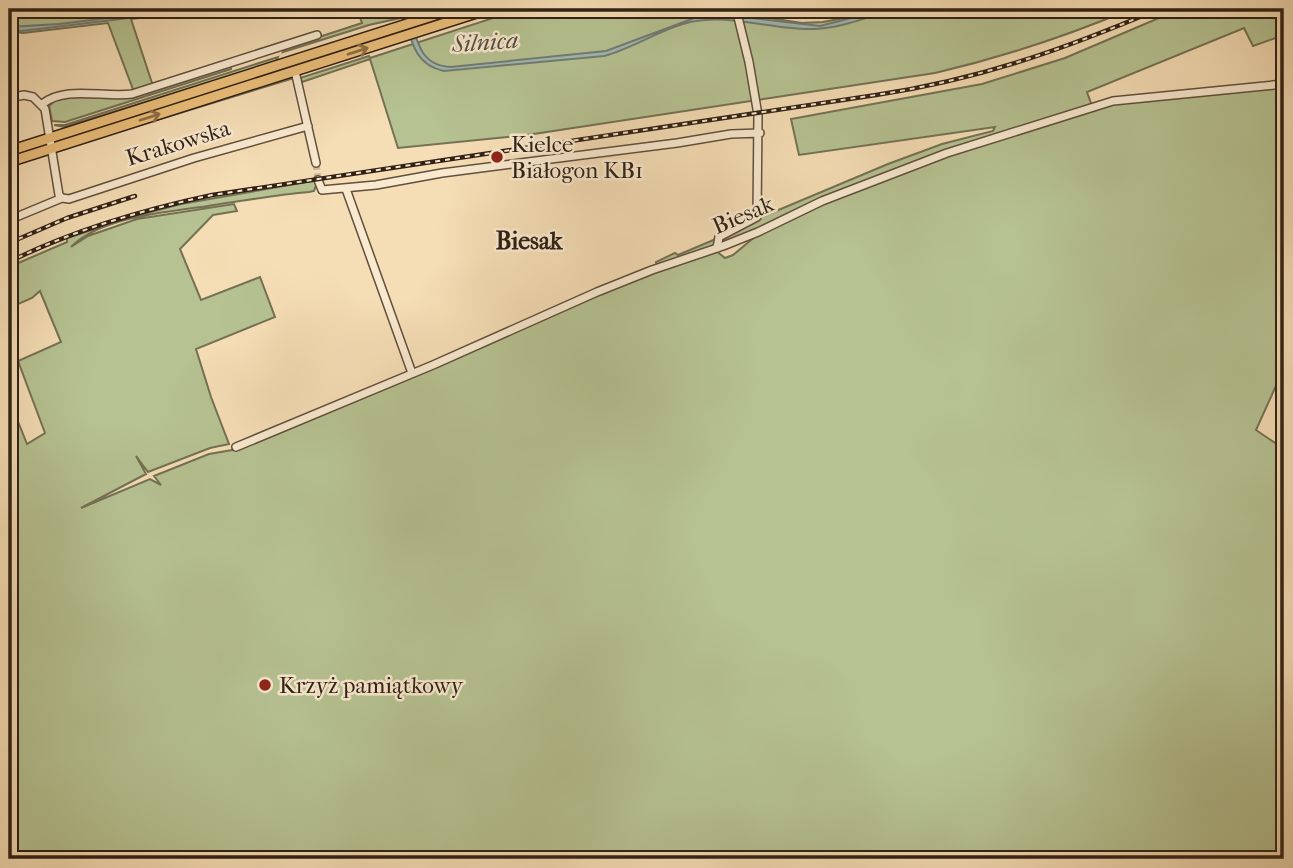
<svg xmlns="http://www.w3.org/2000/svg" width="1293" height="868" viewBox="0 0 1293 868" font-family="'IM FELL French Canon',serif">
	<style>
		.green { fill: #b6c292; stroke: #747154; stroke-width: 2 }
		.water { fill: #9ebab4; stroke: #727c74; stroke-width: 2 }
		.lines { fill: none; stroke-linecap: round; stroke-linejoin: round }
		.minor-tunnel { stroke: #ceb795; stroke-width: 7; stroke-dasharray: 7 3.5; stroke-linecap: butt }
		.minor-casing { stroke: #624f3d; stroke-width: 10 }
		.major-casing { stroke: #312015; stroke-width: 12 }
		.minor { stroke: #f8e9cf; stroke-width: 7 }
		.major { stroke: #eabe7a; stroke-width: 9 }
		.rail-casing { stroke: #312015; stroke-width: 4.5 }
		.rail { stroke: #f8e9cf; stroke-width: 2; stroke-dasharray: 5; stroke-linecap: butt }
		.oneway { stroke: #8e6f48 }
		.poi-dot { fill: #8f2418; stroke: #f8e9cf; stroke-width: 2.5 }
		.labels { text-anchor: middle; dominant-baseline: central; stroke-width: 5; stroke-linejoin: round; paint-order: stroke }
		.street-label { font-size: 23px; fill: #312015; stroke: #f8e9cf }
		.poi-label { font-size: 23px; fill: #312015; stroke: #f8e9cf; text-anchor: start }
		.water-label { font-size: 24px; font-style: italic; fill: #524e45; stroke: #f8e9cf }
		.neighbourhood-label { font-size: 24px; font-weight: bold; fill: #312015; stroke: #f8e9cf }
	</style>
	<rect width="100%" height="100%" fill="#f5ddb5"/>
	<filter id="stains"><feTurbulence type="fractalNoise" baseFrequency=".00286" numOctaves="4"/><feColorMatrix values="0 0 0 0 .2 0 0 0 0 .09 0 0 0 0 .02 0 0 0 .5 -.17"/></filter>
	<radialGradient id="worn" r=".72"><stop offset=".6" stop-color="#630" stop-opacity="0"/><stop offset="1" stop-color="#630" stop-opacity=".3"/></radialGradient>
	<!-- green -->
	<path class="green" d="M9,9h205l-83,10 22,67 -19,6 -26,-69 -85,10 -14,-2z
		M357,9h65l-8,6 -45,10 -86,27 2,-4 77,-25z
		M521,9h161l2,6 25,-6 93,14 21,-1 21,-4 26,-9h261c-64,27 -128,48 -196,64l-408,62 -129,13 -28,-89 -68,23 -2,-4 69,-22 1,2z
		M1180,9h104v26l-31,11 -9,-18 -157,64 5,14 192,-20v282l-28,62 28,19v410h-1275v-460l18,45 18,-11 -27,-72 43,-19 -21,-51 -8,7 -23,10v-41l58,-25v-4l61,-20 53,-14 137,-24 -4,11 -5,1c-34,3 -68,9 -101,14 -41,6 -107,11 -137,41l17,-11 49,-17 97,-15 3,7 -24,4 -33,34 21,51 59,-23 15,40 -79,32 15,48 18,47 -19,4 -62,24 -12,-16 10,18 -65,34 69,-29 11,6 -7,-9 55,-22 29,-5 119,-49 297,-129 61,-21 10,8 8,-3 24,-20 54,-27 137,-57 -195,81 -30,11 -3,-1 1,-4 36,-19 131,-55 54,-20 51,-13 2,-4 -196,28 -8,-36 191,-35 83,-26z
		M403,29l1,3 -99,32 -1,-4z
		M278,57l-2,5 -211,65 -11,-2h11z
		M300,62l1,3 -232,73z
		M230,65l1,4 -166,53 -13,-1 -3,-15 11,-10 56,2z
		M290,76l4,2 -173,53 15,-6z
		M716,239l-3,7 -56,20 -1,-4 19,-9 3,2z"/>
	<!-- water -->
	<path class="water" d="M182,9h21l-181,22 -13,-1v-3l50,-3z
		M402,9h5l2,5c8,25 10,52 42,53l155,-16 91,-34 30,-2 93,11 66,-17h9c-27,8 -56,20 -83,20 -36,1 -71,-12 -107,-9 -35,2 -67,27 -101,36l-160,15c-33,-7 -33,-36 -42,-62z"/>
	<g class="lines">
		<!-- minor-tunnel -->
		<path class="minor-tunnel" d="M316,163l2,17"/>
		<!-- minor casing -->
		<g class="minor-casing">
			<path id="minor" d="M295,71l21,92
				M9,98l15,-3 9,2 12,12 14,86 3,3
				M42,104c24,-19 61,-6 90,-10l185,-59
				M318,180l4,10 54,-5 66,-12 235,-30 54,-9 29,-1
				M346,189l66,184
				M9,220l53,-22 7,1 125,-41 114,-32
				M717,248l2,-11 38,-20 1,-102 -9,-53 -13,-53
				M236,447l197,-82 164,-73 55,-22 71,-24 35,-14 64,-31 125,-48 166,-52 171,-17"/>
		</g>
		<!-- major casing -->
		<g class="major-casing">
			<path id="major" d="M9,151l445,-142
				M9,162l480,-153"/>
		</g>
		<!-- minor -->
		<use href="#minor" class="minor"/>
		<!-- major -->
		<use href="#major" class="major"/>
		<!-- rail casing -->
		<g class="rail-casing">
			<path id="rail" d="M9,243l58,-25 68,-22
				M9,262c64,-32 133,-52 203,-67l664,-100c104,-16 186,-45 283,-86"/>
		</g>
		<!-- rail -->
		<use href="#rail" class="rail"/>
	</g>
	<!-- one-way arrows -->
	<defs><path id="oneway-shaft" d="M-6 0H5M1.5-3L5.5 0L1.5 3" fill="none" stroke-width="1.6" stroke-linecap="round" stroke-linejoin="round" transform="scale(1.75)"/></defs>
	<g class="oneway">
		<use href="#oneway-shaft" transform="translate(358 51) rotate(-18)"/>
		<use href="#oneway-shaft" transform="translate(150 117) rotate(-18)"/>
	</g>
	<!-- markers -->
	<g class="poi-dot">
		<circle cx="497" cy="157" r="7"/>
		<circle cx="265" cy="685" r="7"/>
	</g>
	<g class="labels">
		<!-- street labels -->
		<g class="street-label">
			<text transform="translate(178 143) rotate(-17)">Krakowska</text>
			<text transform="translate(743 215) rotate(-23)">Biesak</text>
		</g>
		<!-- poi labels -->
		<g class="poi-label">
			<text x="511" y="144">Kielce<tspan x="511" dy="26">Białogon KB1</tspan></text>
			<text x="279" y="685">Krzyż pamiątkowy</text>
		</g>
		<!-- water labels -->
		<g class="water-label">
			<text transform="translate(485 42) rotate(-4)">Silnica</text>
		</g>
		<!-- neighbourhood labels -->
		<g class="neighbourhood-label">
			<text x="529" y="241">Biesak</text>
		</g>
	</g>
	<!-- margin -->
	<rect width="1293" height="868" fill="none" stroke="#f5ddb5" stroke-width="35"/>
	<rect x="10" y="10" width="1272" height="847" fill="none" stroke="#312015" stroke-width="3.5"/>
	<rect x="18" y="18" width="1258" height="833" fill="none" stroke="#312015" stroke-width="2"/>
	<rect width="100%" height="100%" filter="url(#stains)"/>
	<rect width="100%" height="100%" fill="url(#worn)"/>
</svg>
